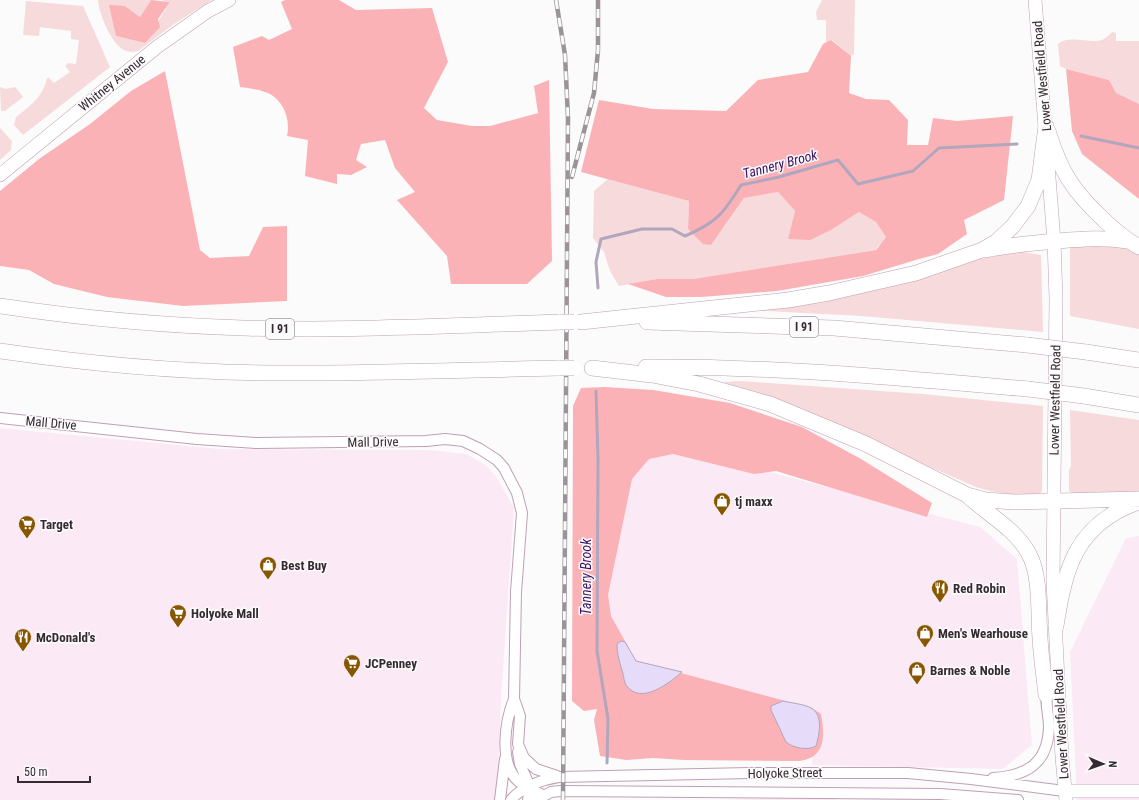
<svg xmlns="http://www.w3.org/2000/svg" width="1139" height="800" viewBox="0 0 1139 800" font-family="'Roboto Condensed',sans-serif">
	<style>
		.built { fill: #fbeaf5 }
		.green { fill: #f7dadb }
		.forest { fill: #fab2b6 }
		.water { fill: #e6dcfa; stroke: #b1a6be }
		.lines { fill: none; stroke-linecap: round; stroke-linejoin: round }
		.stream { stroke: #b1a6be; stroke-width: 3 }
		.minor-casing { stroke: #c09fb5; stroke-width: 12 }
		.major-casing { stroke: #c09fb5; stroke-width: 14 }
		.highway-casing { stroke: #c09fb5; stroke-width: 16 }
		.minor { stroke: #fff; stroke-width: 10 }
		.major { stroke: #fff; stroke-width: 13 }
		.highway { stroke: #fff; stroke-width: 15 }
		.rail-casing { stroke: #9a9498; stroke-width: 4.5 }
		.rail { stroke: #fbfbfb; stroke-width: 3; stroke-dasharray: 9; stroke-linecap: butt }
		.highway-bridge-casing { stroke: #c09fb5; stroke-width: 16; stroke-linecap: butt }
		.highway-bridge { stroke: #fff; stroke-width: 15 }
		.labels { text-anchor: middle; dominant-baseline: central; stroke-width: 3; stroke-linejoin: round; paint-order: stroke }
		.shield { fill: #fbfbfb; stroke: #71686e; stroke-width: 1 }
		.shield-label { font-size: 12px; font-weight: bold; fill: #362931 }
		.street-label { font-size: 13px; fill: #362931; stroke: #fbfbfb }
		.poi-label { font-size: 13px; font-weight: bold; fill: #362931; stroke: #fbfbfb; text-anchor: start }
		.water-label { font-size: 14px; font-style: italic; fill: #3b1165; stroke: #fbfbfb }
	</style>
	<rect width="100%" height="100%" fill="#fbfbfb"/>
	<!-- built -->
	<path class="built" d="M0,428l220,21 209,1 37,4 20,11 11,13 17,30 -13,191 -4,101h-497z
		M639,438l341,89 37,32 15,186 -29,24 -191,-4 1,-46 -184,-49 -28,-68z
		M1139,536v264h-62l-7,-148 56,-114z
		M836,797v3h-116z
		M905,798l27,2h-71z"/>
	<!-- green -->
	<path class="green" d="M98,0h53l-11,17 -15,-11 -9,30 29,7 25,-41 -9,-2h51l-38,24 -36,27c-4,1 -9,1 -12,0 -14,-5 -27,-37 -28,-51z
		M822,0h33l-1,54 -3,2 -19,-16 -6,3v-23h-9l-1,-8z
		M26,1l57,5 27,61 -87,68 -9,-10 2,-8c14,-11 27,-20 31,-39h2l5,5 16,-11 -5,-6 3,-3 8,1 3,-24 -8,-1v-8l-31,-4 -1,9 -16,-1z
		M1112,32l4,1v8h23v63l-24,-11 -6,-13 -43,-11 -6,-3 -2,-22c11,-10 31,0 44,-4 4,-2 7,-5 10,-8z
		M0,87l6,2 9,-2 8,10 -18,14h-4z
		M0,128l12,13 -1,9 -11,10z
		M608,179l81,22 -1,28 23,16 33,-47 34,-6 17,19 -7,28 43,-9 28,-18 17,10 10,15 -11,13 -182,29h-36l-38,7 -9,-15 -6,-19 -11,-14 1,-47z
		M1070,245l50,2 19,5v77l-69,-13z
		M1017,251l24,4 2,77 -181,-16 -115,-6 181,-36 75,-22z
		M741,381l182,13 120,12 -1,86c-15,8 -50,0 -66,-5l-193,-84 -60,-21z
		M1070,410l69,10v75h-63l-7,-4v-20l2,-5z"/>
	<!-- forest -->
	<path class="forest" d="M151,0l19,2 -12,17 2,8 -15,16 -29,-7 -7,-31 16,1 15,11z
		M285,0h54l17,10 76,-2 16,54 -24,46 13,12 35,6h18l48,-13 -4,-27 15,-6 3,181 -25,23h-76l-4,-28 -50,-56 18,-8 -20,-24 -10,-28 -24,4 -5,16 11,7 -16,8 -14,-1v10l-32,-8 3,-36 -21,-4c4,-17 -4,-38 -22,-44 -8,-3 -17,-4 -25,-5l-7,-40 29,-11 7,4 23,-11 -11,-27z
		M831,40l20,16 -2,37 17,6 23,1 19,20 -1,25h21l5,-27 24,3 56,-5 -9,84 -40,20 3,14 -29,20 -19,5 -56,17 -86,15 -76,6h-35l-38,-13 29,-5h36l183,-29 10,-13 -10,-15 -17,-10 -28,18 -21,10 -22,-1 7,-28 -17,-19 -34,6 -33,47 -8,-1 -15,-15 1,-28 -108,-29 18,-72 54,9 73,2 32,-31 50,-8 15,-28z
		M1066,69l43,11 7,13 23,11v95l-57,-45 -10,-23z
		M165,71l35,179 10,8 39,-2 14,-29 24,-1v75l-104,5 -76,-9 -53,-13 -25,-14 -29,-4v-75l39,-32 51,-35 41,-33z
		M605,387l48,3 77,13 72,24 59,32 71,44 -5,14 -151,-46 -22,3 -81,-20 -24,5 -17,20 -24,116 3,21 25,45 176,47 9,6c4,21 5,44 -22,47l-115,-1 -31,-2 -27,2 -26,-4 -6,-36 3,-11 -13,2 -12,-10 1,-295 8,-18z"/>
	<!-- water -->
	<path class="water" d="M621,641l4,1 11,19 46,11c-13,11 -41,34 -56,13 -2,-3 -2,-8 -3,-11 -3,-11 -6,-19 -6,-30z
		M783,701c8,2 21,3 28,7 13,7 8,27 5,38 -8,5 -23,2 -30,-4l-15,-32v-4z"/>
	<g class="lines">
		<!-- stream -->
		<path class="stream" d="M1081,136l58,12
			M598,288l-2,-26 5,-23 41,-10h30l13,7c31,-13 39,-23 56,-51l38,-8 59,-17 20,24 55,-13 26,-23 78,-4
			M596,391l2,68 -1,192 11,68 -1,44"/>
		<!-- minor casing -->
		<g class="minor-casing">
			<path id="minor" d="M0,418l197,21 59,4 170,-2 19,-2 18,2 17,8 17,11 7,8 13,25 5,20 -6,79 -2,107c-9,22 -15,63 3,81 7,7 19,11 27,16
				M514,699l6,17 -2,28 6,14 12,11 21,7
				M518,752l2,12 10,23 -2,13
				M993,778c33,-2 55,-14 56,-51 0,-12 -5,-26 -1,-37
				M500,800l5,-41
				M511,800c10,-13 33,-21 48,-23l191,-4h158l63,6 93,12
				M536,800l15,-8 9,-1 380,3 78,6"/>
		</g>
		<!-- major casing -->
		<g class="major-casing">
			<path id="major" d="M1035,0l19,241 2,57 -3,284 9,175 4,43
				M0,175l157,-128 51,-36 21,-11
				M1064,791h75"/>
		</g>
		<!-- highway casing -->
		<g class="highway-casing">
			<path id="highway" d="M1048,131c13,42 25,60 57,90 11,10 21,19 34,26
				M985,250c24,-5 48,-7 72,-9 24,-2 47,-4 71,0
				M0,306c100,15 202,23 304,23 85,0 171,-4 256,-7
				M581,322l207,-22 41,-7 87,-20 66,-23 14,-8 17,-16 15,-20 11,-26 7,-54
				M647,322l187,6 193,17
				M0,351c89,13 178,21 268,22 97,1 194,-3 291,-5
				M1086,352l53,8
				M646,367c127,-1 254,11 382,22
				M592,368l60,7 47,9 71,20 96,40 101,51 19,5 28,2 125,-3
				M1084,396l55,9
				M968,496c20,19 48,33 61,58 12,22 9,59 11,84 1,19 4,38 6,57
				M1056,626c9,-58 20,-101 80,-123"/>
		</g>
		<!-- minor -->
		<use href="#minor" class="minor"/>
		<!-- major -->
		<use href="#major" class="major"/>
		<!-- highway -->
		<use href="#highway" class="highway"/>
		<!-- rail casing -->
		<g class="rail-casing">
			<path id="rail" d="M556,0l9,55 3,63 -5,682
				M572,177l22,-84 4,-43v-50"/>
		</g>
		<!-- rail -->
		<use href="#rail" class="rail"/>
		<!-- highway-bridge casing -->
		<g class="highway-bridge-casing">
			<path id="highway-bridge" d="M560,322h14
				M1027,345l59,7
				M559,368h15
				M1028,389l56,7"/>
		</g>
		<!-- highway-bridge -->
		<use href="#highway-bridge" class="highway-bridge"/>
	</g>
	<!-- icons -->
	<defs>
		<g id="shop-pin" transform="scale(0.9)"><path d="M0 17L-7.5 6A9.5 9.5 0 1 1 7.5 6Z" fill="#885600" stroke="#fbfbfb"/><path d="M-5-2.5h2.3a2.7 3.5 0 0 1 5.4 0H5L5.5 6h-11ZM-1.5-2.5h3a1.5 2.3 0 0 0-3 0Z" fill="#fff"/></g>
		<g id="supermarket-pin" transform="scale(0.9)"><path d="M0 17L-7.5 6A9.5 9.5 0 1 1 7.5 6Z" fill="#885600" stroke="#fbfbfb"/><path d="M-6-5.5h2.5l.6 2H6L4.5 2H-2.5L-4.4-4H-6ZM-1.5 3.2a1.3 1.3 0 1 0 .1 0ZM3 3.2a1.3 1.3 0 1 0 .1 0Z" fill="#fff"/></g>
		<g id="restaurant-pin" transform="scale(0.9)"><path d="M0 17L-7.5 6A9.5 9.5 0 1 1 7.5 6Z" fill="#885600" stroke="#fbfbfb"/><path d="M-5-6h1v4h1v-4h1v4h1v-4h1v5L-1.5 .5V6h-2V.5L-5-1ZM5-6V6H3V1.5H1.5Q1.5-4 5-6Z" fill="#fff"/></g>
	</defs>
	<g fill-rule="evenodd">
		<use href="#shop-pin" x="722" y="501"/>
		<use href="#supermarket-pin" x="27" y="524"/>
		<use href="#shop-pin" x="268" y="565"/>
		<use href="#restaurant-pin" x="940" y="588"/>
		<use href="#supermarket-pin" x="178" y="613"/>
		<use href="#shop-pin" x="925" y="633"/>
		<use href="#restaurant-pin" x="23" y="637"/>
		<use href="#supermarket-pin" x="352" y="663"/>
		<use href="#shop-pin" x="917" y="670"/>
	</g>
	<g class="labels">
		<!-- shield labels -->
		<g class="shield">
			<rect x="790" y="317" width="28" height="20" rx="3"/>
			<rect x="266" y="319" width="28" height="20" rx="3"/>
		</g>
		<g class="shield-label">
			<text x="804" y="327">I 91</text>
			<text x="280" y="329">I 91</text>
		</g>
		<!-- street labels -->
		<g class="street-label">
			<text transform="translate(1042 76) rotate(-95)">Lower Westfield Road</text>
			<text transform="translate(112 83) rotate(-39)">Whitney Avenue</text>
			<text transform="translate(1055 400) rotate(-89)">Lower Westfield Road</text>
			<text transform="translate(51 423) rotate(5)">Mall Drive</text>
			<text transform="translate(373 442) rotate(-1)">Mall Drive</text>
			<text transform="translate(1061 724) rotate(-93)">Lower Westfield Road</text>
			<text transform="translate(785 773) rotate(-1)">Holyoke Street</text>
		</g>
		<!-- poi labels -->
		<g class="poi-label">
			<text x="735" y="501">tj maxx</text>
			<text x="40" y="524">Target</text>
			<text x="281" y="565">Best Buy</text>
			<text x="953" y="588">Red Robin</text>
			<text x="191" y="613">Holyoke Mall</text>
			<text x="938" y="633">Men's Wearhouse</text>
			<text x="36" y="637">McDonald's</text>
			<text x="365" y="663">JCPenney</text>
			<text x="930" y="670">Barnes &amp; Noble</text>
		</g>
		<!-- water labels -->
		<g class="water-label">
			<text transform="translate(780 164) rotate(-15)">Tannery Brook</text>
			<text transform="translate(586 577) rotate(-90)">Tannery Brook</text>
		</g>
	</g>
	<!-- north arrow -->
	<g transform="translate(1103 764) rotate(92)" stroke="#fbfbfb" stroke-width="3" paint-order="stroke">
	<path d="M0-3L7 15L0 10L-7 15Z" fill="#362931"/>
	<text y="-6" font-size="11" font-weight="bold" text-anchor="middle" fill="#362931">N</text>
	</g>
	<!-- scale -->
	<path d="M18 776v6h72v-6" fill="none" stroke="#362931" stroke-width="2"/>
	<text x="24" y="776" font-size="12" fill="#362931" stroke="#fbfbfb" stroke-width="3" paint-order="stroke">50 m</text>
</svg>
